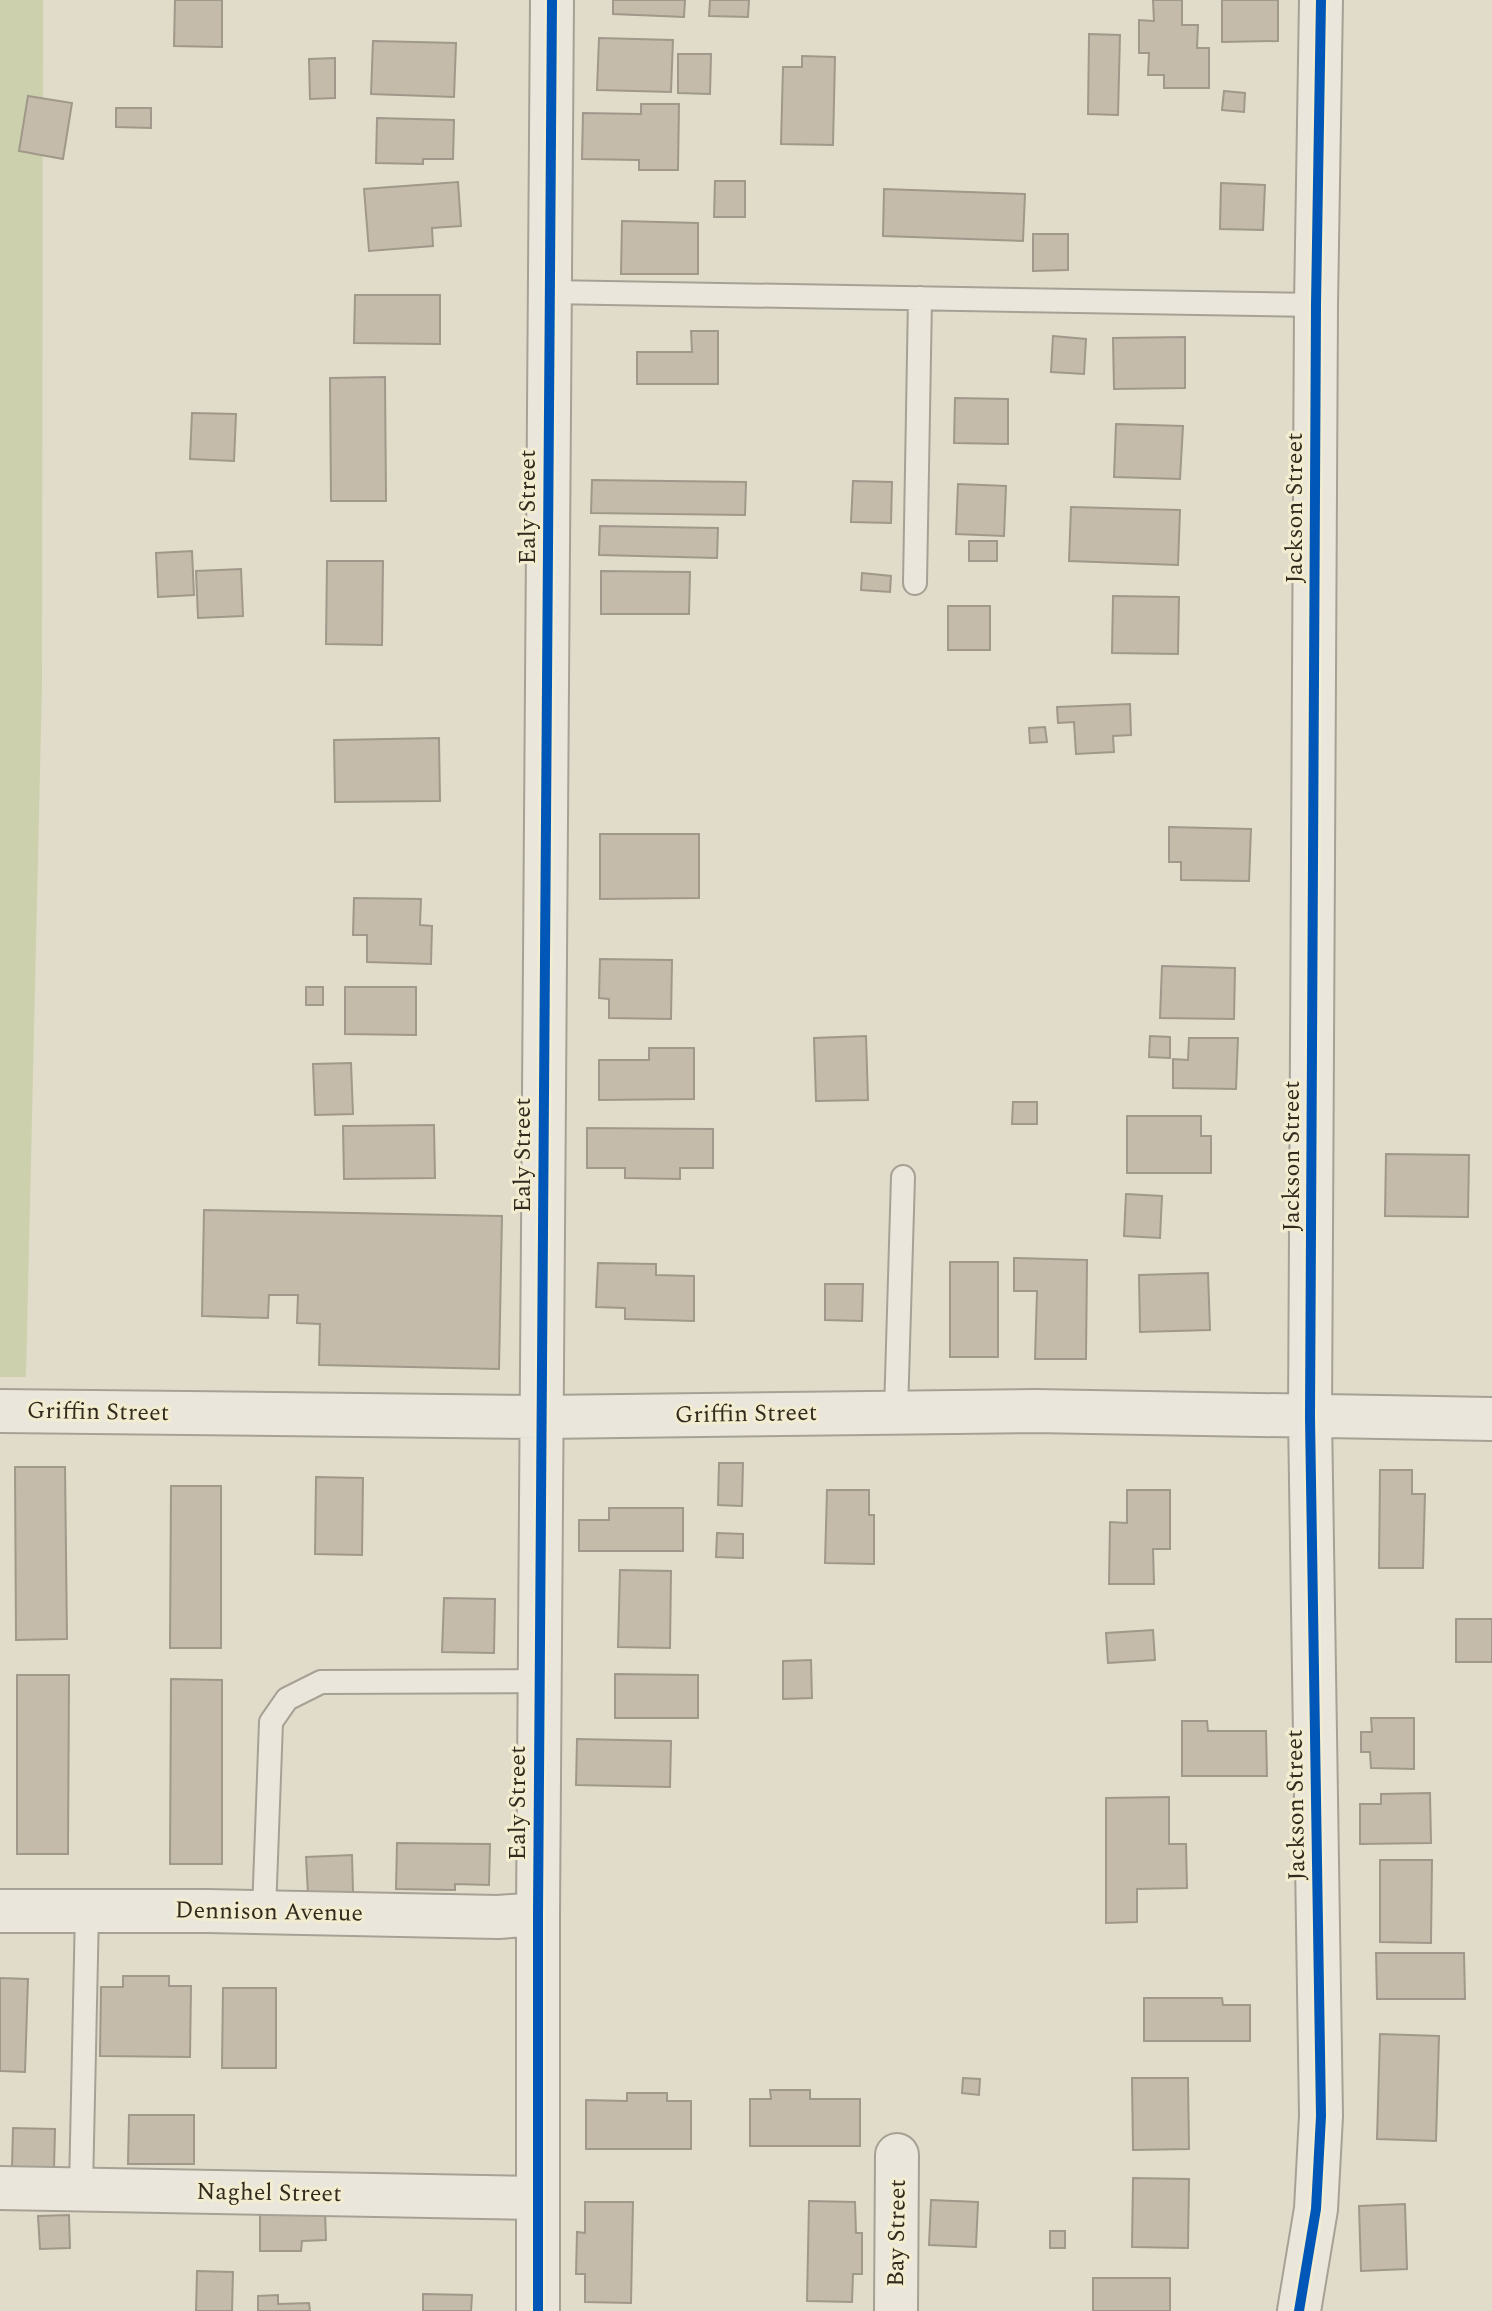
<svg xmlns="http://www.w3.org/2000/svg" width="1492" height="2311" viewBox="0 0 1492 2311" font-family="Spectral,serif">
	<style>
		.green { fill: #ccd0ad }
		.building { fill: #c4bbab; stroke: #a0988a; stroke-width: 2 }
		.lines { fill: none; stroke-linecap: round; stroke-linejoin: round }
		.lane-casing { stroke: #a6a194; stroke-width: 26 }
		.street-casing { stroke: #a6a194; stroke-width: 46 }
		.lane { stroke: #eae6db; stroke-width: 22 }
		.street { stroke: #eae6db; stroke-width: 42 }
		.cycleway-casing { stroke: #f2ecd0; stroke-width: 15 }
		.cycleway { stroke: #0057b8; stroke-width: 10 }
		.labels { text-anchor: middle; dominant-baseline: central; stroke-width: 6; stroke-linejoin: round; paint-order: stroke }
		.street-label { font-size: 24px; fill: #332a1d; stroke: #f2ecd0 }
	</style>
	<rect width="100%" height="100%" fill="#e1dcca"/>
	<!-- green -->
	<path class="green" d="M0,0h43l-1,685 -16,692h-26z"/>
	<!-- building -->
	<path class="building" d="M175,0h47v47l-48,-1z
		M613,0h72l-1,17 -71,-3z
		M710,0h39l-1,17 -39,-1z
		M1153,0h29v25h16l-1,23h12v40h-45v-13h-16l1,-22h-10v-33l15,1z
		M1222,0h56v41l-56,1z
		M1089,34l31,1 -2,80 -30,-1z
		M599,38l74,2 -2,52 -74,-2z
		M373,41l83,2 -2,54 -83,-3z
		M678,54h33l-1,40 -32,-1z
		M802,56l33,1 -2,88 -52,-1 2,-77h19z
		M335,58v40l-25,1 -1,-40z
		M1224,91l21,2 -1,19 -22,-2z
		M28,96l44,7 -9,56 -44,-8z
		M641,104h38l-1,66h-39v-10l-57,-1 1,-46 58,1z
		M116,108h35v20l-35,-1z
		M377,118l77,2 -1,39h-30v5l-47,-1z
		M715,181h30v36h-31z
		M458,182l3,44 -29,2 1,18 -64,5 -5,-62z
		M1221,183l44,2 -2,45 -43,-1z
		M884,189l141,5 -2,47 -140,-5z
		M622,221l76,2v51h-77z
		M1033,234h35v36l-35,1z
		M355,295h85v49l-86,-1z
		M691,331h27v53h-81v-32h55z
		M1053,336l33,3 -2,35 -33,-2z
		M1185,337v51l-71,1 -1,-51z
		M385,377l1,124h-55l-1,-123z
		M955,398l53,1v45l-54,-1z
		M192,413l44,1 -2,47 -44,-2z
		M1116,424l67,2 -3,53 -66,-2z
		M592,480l154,2 -1,33 -154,-2z
		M853,481l39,1 -1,41 -40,-1z
		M958,484l48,2 -2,50 -48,-2z
		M1071,507l109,3 -2,55 -109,-4z
		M600,526l118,2 -1,30 -118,-3z
		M969,541h28v20h-28z
		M192,551l2,44 -36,2 -2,-44z
		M327,561h56l-1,84 -56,-1z
		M241,569l2,47 -45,2 -2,-47z
		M601,571l89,1 -1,42h-88z
		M862,573l29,3 -1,16 -29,-2z
		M1113,596l66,1 -1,57 -66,-1z
		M948,606h42v44h-42z
		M1130,704l1,31 -18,1 1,16 -38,2 -2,-32 -16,1 -1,-16z
		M1045,727l2,15 -17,1 -1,-15z
		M439,738l1,63 -105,1 -1,-62z
		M1169,827l82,2 -2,52 -68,-1v-18h-12z
		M600,834h99v64l-99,1z
		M354,898l67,1 -1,26 12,1 -1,38 -64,-2v-27h-14z
		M600,959l72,1 -1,59 -62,-1v-19l-10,-1z
		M1162,966l73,2 -1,51 -74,-1z
		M306,987h17v18h-17z
		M345,987h71v48l-71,-1z
		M866,1036l2,64 -52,1 -2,-63z
		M1150,1036l20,1v21l-21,-1z
		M1189,1038h49l-2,51 -63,-1v-29l15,1z
		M649,1048h45v51l-95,1v-40h50z
		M351,1063l2,51 -38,1 -2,-51z
		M1013,1102h24v22h-25z
		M1127,1116h74v20h10v37h-84z
		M434,1125l1,53 -91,1 -1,-53z
		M587,1128l126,1v39h-33v11l-55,-1v-10h-38z
		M1386,1154l83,1 -1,62 -83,-1z
		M1126,1194l36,2 -2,42 -36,-2z
		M204,1210l298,6 -3,153 -180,-4 1,-41 -23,-1 1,-28h-29l-1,23 -66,-2z
		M1014,1258l73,2 -1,99h-51l2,-68h-23z
		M950,1262h48v95h-48z
		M598,1263l58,1v11l38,1v45l-69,-2v-11l-29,-1z
		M1208,1273l2,57 -70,2 -1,-57z
		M825,1284h38l-1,37 -37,-1z
		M719,1463h24l-1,43 -24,-1z
		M15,1467h50l2,172 -51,1z
		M1380,1470h32v24h13l-2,74h-44z
		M316,1477l47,1 -1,77 -47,-1z
		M171,1486h50v162h-51z
		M827,1490h42v25h5v49l-49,-1z
		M1127,1490h43v59h-17l1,35h-45l1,-62 17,1z
		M609,1508h74v43h-104v-31h30z
		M717,1533l26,1v24l-27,-1z
		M620,1570l51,1 -1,77 -52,-1z
		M444,1598l51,1 -1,54 -52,-1z
		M1456,1619h36v43h-36z
		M1153,1630l2,30 -47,3 -2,-30z
		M811,1660l1,38 -29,1v-38z
		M615,1674l83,1v43h-83z
		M17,1675h52l-1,179h-51z
		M171,1679l51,1v184h-52z
		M1371,1718h43v51l-43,-1 -1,-16h-9v-20h11z
		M1182,1721h25l1,10h58l1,45h-85z
		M577,1739l94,2 -1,46 -94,-2z
		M1430,1793l1,50 -71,1v-40h21v-10z
		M1169,1797v47h17l1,44 -50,1v33l-31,1v-125z
		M397,1843l93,1 -1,41 -34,-1v6l-59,-1z
		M352,1855l1,37 -45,2 -2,-37z
		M1380,1860h52l-1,83 -51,-1z
		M1376,1953h88l1,46h-88z
		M123,1976h46v10h22l-1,71 -90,-1 1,-69h22z
		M0,1978l28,1 -3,93 -25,-1z
		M223,1988h53v80h-54z
		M1144,1998h78l1,7h27v36h-106z
		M1380,2034l59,2 -3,105 -59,-2z
		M963,2078l17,1 -1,16 -17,-2z
		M1132,2078h56l1,71 -56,1z
		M770,2090h40v9h50v47h-110v-47h21z
		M627,2093h40v8h24v48h-105v-49l41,1z
		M129,2115h65v49h-66z
		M13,2128l42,1 -1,41 -42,-1z
		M1133,2178l56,1 -1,69 -56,-1z
		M931,2200l47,2 -2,45 -47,-2z
		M809,2201l46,1 1,31h6v41h-9l-1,28 -45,-1z
		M585,2202h48l-2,101 -46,-1v-28h-9l1,-42 8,1z
		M1405,2204l2,65 -46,2 -2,-65z
		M325,2211l1,29 -24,1 -1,10h-41v-39z
		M69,2215l1,33 -30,1 -2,-33z
		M1050,2231h15v17h-15z
		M197,2271l36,1 -1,39h-36z
		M1093,2278h77v33h-77z
		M423,2294l49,1 -1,16h-48z
		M278,2295v9l31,-1 1,8h-52v-15z"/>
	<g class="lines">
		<!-- lane casing -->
		<g class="lane-casing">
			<path id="lane" d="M550,292l766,13
				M915,583l5,-285
				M896,1412l7,-235
				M264,1912l7,-190 16,-23 34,-17 218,-1
				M81,2189l6,-278"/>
		</g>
		<!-- street casing -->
		<g class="street-casing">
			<path id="street" d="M0,1411l541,6 494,-6 457,8
				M0,1911h207l291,6 40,-3
				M0,2188l538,10
				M538,2311v-397l14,-1914
				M896,2311l1,-156
				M1299,2311l17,-102 5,-93 -11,-699 6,-1112 5,-305"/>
		</g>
		<!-- lane -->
		<use href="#lane" class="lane"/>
		<!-- street -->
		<use href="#street" class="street"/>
		<!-- cycleway casing -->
		<g class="cycleway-casing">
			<path id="cycleway" d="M538,2311v-397l14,-1914
				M1299,2311l17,-102 5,-93 -11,-699 6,-1112 5,-305"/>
		</g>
		<!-- cycleway -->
		<use href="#cycleway" class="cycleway"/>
	</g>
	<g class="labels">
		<!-- street labels -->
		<g class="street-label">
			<text transform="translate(528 507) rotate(-90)">Ealy Street</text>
			<text transform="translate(1295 508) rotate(-90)">Jackson Street</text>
			<text transform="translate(523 1155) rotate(-90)">Ealy Street</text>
			<text transform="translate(1292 1156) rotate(-90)">Jackson Street</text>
			<text transform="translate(98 1412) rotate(1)">Griffin Street</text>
			<text transform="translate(746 1414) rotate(-1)">Griffin Street</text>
			<text transform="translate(518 1803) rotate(-90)">Ealy Street</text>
			<text transform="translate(1296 1805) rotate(-91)">Jackson Street</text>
			<text transform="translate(269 1912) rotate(1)">Dennison Avenue</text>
			<text transform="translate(269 2193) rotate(1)">Naghel Street</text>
			<text transform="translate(897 2233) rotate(-89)">Bay Street</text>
		</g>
	</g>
</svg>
